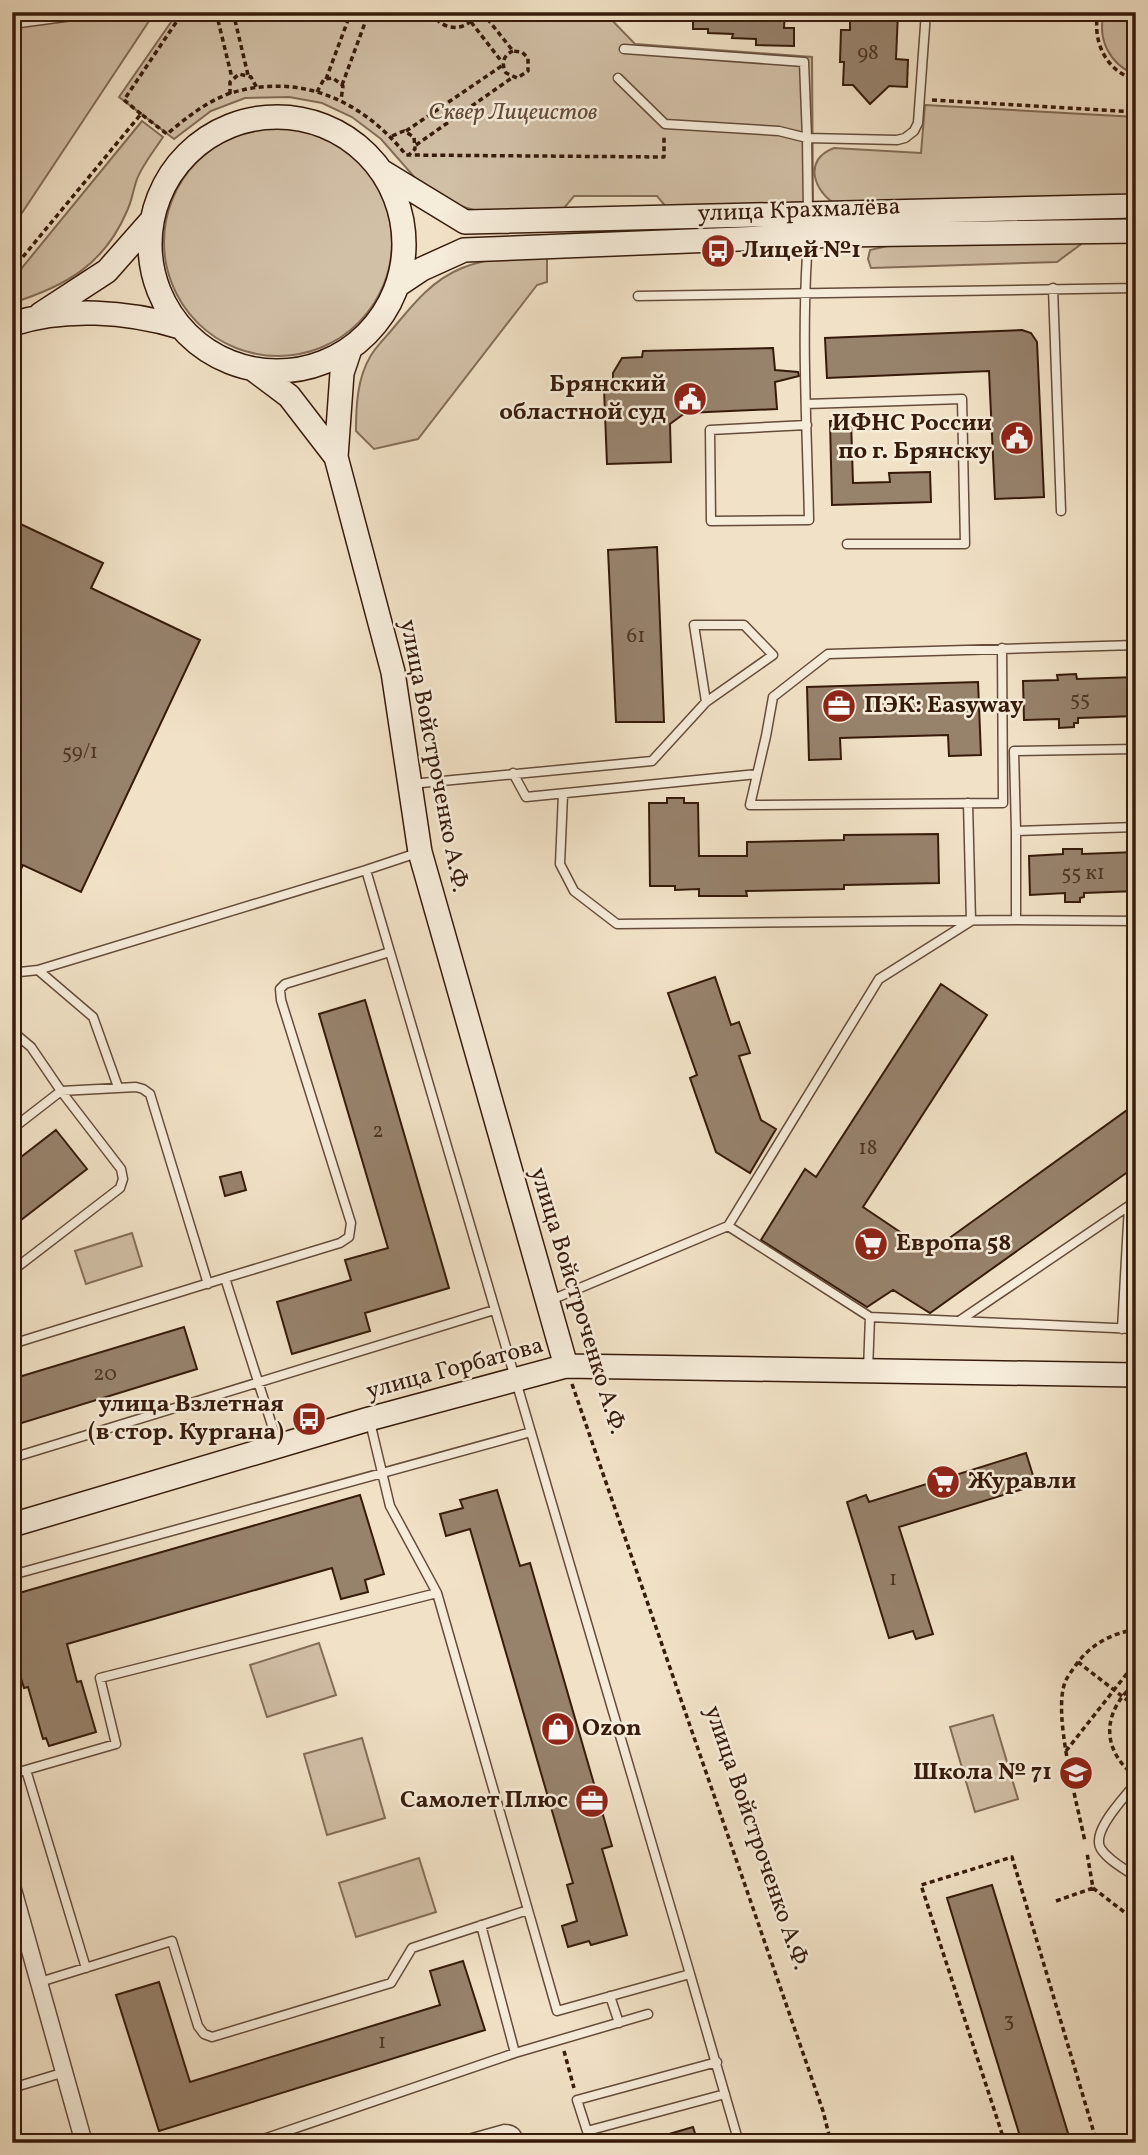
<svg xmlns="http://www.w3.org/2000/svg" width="1148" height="2155" viewBox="0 0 1148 2155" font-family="Vollkorn,serif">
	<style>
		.green { fill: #d1bfa6; stroke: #846d58; stroke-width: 2 }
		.building { fill: #97826c; stroke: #361b0b; stroke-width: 2 }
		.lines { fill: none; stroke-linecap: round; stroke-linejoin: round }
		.lane-casing { stroke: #654c3a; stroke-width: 11 }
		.street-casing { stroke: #654c3a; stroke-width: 19 }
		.secondary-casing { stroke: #361b0b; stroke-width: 26 }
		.path { stroke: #361b0b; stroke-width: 3.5; stroke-dasharray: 5 3.5; stroke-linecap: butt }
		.lane { stroke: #f6ecda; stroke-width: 8 }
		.street { stroke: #f6ecda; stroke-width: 16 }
		.secondary { stroke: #f6ecda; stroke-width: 23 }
		.labels { text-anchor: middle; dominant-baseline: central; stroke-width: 5; stroke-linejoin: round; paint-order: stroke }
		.number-label { font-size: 21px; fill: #4e3523 }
		.park-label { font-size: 24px; font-style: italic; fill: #644c3a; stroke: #f6ecda }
		.street-label { font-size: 24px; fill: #361b0b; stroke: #f6ecda }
		.poi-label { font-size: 24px; font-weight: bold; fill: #361b0b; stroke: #f6ecda; text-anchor: start }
	</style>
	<rect width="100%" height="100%" fill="#f1e1c6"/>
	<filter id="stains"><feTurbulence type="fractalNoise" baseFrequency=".00286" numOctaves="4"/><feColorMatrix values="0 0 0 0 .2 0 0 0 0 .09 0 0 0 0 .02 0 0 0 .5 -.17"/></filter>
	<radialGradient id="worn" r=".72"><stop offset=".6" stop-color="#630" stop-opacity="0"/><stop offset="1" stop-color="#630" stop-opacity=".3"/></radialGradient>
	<!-- green -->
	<path class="green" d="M12,12h143l-143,216z
		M178,12h426l31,32 177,13 1,149 -146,2 -10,-12h-83l-14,17 -79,-1 -21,-6 -44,-27 -35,-40 -29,-22 -30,-14 -33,-6 -44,1 -34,13 -37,28 -55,-42z
		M1104,12h32v63c-27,-11 -39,-36 -32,-63z
		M925,105l211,12v82l-299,6c-23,-13 -35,-45 -3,-57l87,5z
		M142,121l21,16c-9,14 -20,27 -26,42 -4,11 -5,22 -10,32 -23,54 -61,75 -115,92v-23z
		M164 242a114 114 0 1 1 228 0a114 114 0 1 1-228 0Z
		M1084,242l-27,20 -186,6 -3,-9 2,-9 17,-4z
		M547,255v27l-10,3 -119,154 -44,10 -18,-18c0,-24 1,-52 14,-74 5,-9 13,-17 20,-25 21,-25 40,-51 72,-64 27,-11 56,-11 85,-13z
		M132,1233l10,33 -56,18 -11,-33z
		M319,1643l17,52 -69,22 -17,-52z
		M993,1715l25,84 -43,13 -25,-85z
		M362,1738l23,80 -58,17 -23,-81z
		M419,1858l17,54 -80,25 -17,-54z"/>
	<!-- building -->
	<path class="building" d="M693,12h92l-1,16h10v18l-38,-1v-6l-24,-1 1,-4 -25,-1v-4h-15z
		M850,12h48l-2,47 12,1 -1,27 -18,-1 -19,18 -17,-19h-10l1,-23h-4l1,-32h9z
		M1022,330l9,3 6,9 7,155 -49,2 -6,-128 -162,7 -2,-40z
		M773,348l2,22 23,2 1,4 -24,6 2,27 -92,4 -15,11 1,38 -64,2 -3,-75h9v-16l9,-15 20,-1 1,-6z
		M830,421h21l2,62 37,-1 -1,-9 41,-1 1,30 -99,3z
		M12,520l91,43 -12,25 109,52 -119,252 -58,-27 -11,23z
		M657,547l7,175h-48l-8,-172z
		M1076,674l1,5 59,-2v39l-58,2v5h-4v4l-15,1v-9l-35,1 -1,-39 35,-1 -1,-5z
		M978,682l3,73 -32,1 -1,-21 -108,3 1,21 -32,1 -2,-73z
		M667,798h17v5h14l1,53h48v-14l97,-2v-5l94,-1 1,49 -95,2v4l-98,2 1,5h-48v-7l-24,1v-4h-25l-1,-83h18z
		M1063,849h19v5l54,-2v39l-52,2v4l-4,1v4h-15v-9l-35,2 -1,-39 34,-2z
		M715,977l16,48 8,-3 11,31 -11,3 22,64 15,9 -26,44 -34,-21 -26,-74 7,-3 -29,-82z
		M941,984l46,31 -124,192 67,45 200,-144 6,8v50l-206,147 -37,-23 -26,17 -106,-67 44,-71 11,8z
		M365,1000l84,288 -84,25 5,18 -78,23 -15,-52 74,-22 -6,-20 43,-12 -69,-234z
		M56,1130l31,39 -75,58v-63z
		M241,1172l5,18 -21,6 -5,-19z
		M184,1327l13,42 -185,57v-47z
		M1026,1453l10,32 -137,42 34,107 -17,5 -3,-8 -24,7 -42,-136 19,-7 3,7z
		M497,1490l23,76 10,-3 82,283 -10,3 25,86 -36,10 -2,-4 -21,6 -6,-21 15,-5 -10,-36 6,-2 -103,-354 -24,7 -6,-22 23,-6 -3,-8z
		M360,1495l24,79 -19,6 3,12 -27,7 -9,-31 -265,76 10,38 4,-1 15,51 -47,14 -3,-8 -3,1 -15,-52 -4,1 -12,-39v-54z
		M992,1885l79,258h-49l-75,-245z
		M463,1961l22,69 -326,101 -43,-136 43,-13 31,100 250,-77 -10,-34z
		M693,2127l5,16h-45l-1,-4z"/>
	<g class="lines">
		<!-- lane casing -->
		<g class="lane-casing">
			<path id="lane" d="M12,24l60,-8 3,-4
				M618,78l47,46 114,7 28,7 -3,-76 -180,-13
				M808,213l-1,-75 90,2 8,-2 9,-7 4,-8 8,-111
				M1053,288l8,223
				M1133,288l1,-56
				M638,296l498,-8
				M806,404l156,-5 3,145h-118
				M807,425l-97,5 1,91 98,-1c-2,-93 -8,-187 -1,-280
				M1002,648l1,155 -253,2 16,-69 7,-39 55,-43 308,-9
				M513,773l13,24 231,-23
				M411,784l241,-23 54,-59 67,-47 -29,-30h-50l12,77
				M563,794l-3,70 14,27 43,33 399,-4
				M1136,827l-120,4v89l120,1
				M1016,831l-2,-80 122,-2
				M12,970l8,2 18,-2
				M12,1031l19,16 30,44 75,-4 7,2 7,5 58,190
				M118,1087l-25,-70 -55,-47 328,-100
				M12,1129l49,-38 60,78 2,10 -3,9 -108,83
				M728,1226l142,91 -2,53
				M551,1300l177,-74 151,-247 92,-58 -3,-118
				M870,1317l266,12
				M959,1321l177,-120
				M1122,1329l7,-123
				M12,1344l213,-66
				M370,1422l20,84 47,87 120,418 133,-37 -300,-1022
				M278,1444l-53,-166 115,-35 9,-6 2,-14 -70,-223 -1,-11 5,-5 105,-32 -24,-82 51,-17
				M12,1458l482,-148
				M12,1575l519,-143
				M26,1770l60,198
				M12,1774l104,-30 -16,-66 337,-85
				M1136,1783c-11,14 -46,49 -35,66 8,12 24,20 35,28
				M481,1925l34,128 133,-39
				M690,1974l49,169
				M40,1982l132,-41 26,85 6,8 8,3 179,-54 21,-35 116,-38
				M610,1996l9,27
				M12,2088l53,-16
				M587,2131l-10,-31 140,-38
				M252,2143l263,-90
				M454,2143l50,-14c10,0 13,4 16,14
				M591,2143l-4,-12 138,-37"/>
		</g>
		<!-- street casing -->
		<g class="street-casing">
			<path id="street" d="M12,1886l72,257"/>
		</g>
		<!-- secondary casing -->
		<g class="secondary-casing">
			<path id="secondary" d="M150 244a127 127 0 1 1 254 0a127 127 0 1 1-254 0Z
				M383,172l82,50 671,-16
				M398,285l24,-16 42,-19 375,-15 297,-4
				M41,314l66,-43 44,-50
				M12,324c54,-17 114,-13 168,3
				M350,349l-8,24 -6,84 57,215 27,180 146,514
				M253,369l36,27 47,61
				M12,1525l357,-106 197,-53 570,9"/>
		</g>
		<!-- path -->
		<path class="path" d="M216,12l16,66
			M233,12l15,63
			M431,12c11,20 36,21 47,0
			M482,12l31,39 9,1 6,6v13l-11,7 -11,-5c-5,-9 -3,-18 7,-22
			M1098,12c-6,30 8,59 38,68
			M471,22l31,40
			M326,79l25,-67
			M342,85l27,-73
			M317,92l7,-13 9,-1 10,8 -2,14
			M230,94v-12l9,-8 12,3 6,11
			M932,100l204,12
			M141,114l-17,-14 59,-88
			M406,131l97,-66
			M392,136l12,-5 10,6 1,12 -6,6
			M416,145l97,-68
			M12,270l129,-156 26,20c19,-16 40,-33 64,-41 70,-21 132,8 175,62l258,2v-20
			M572,1384l251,727 8,32
			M1136,1629c-24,5 -42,13 -58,33l58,45
			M1078,1662c-4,6 -9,12 -12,18 -15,31 12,126 19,162
			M1066,1751l70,-89
			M1129,1771c-30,-28 -23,-64 7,-88
			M1093,1888l43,33
			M1056,1901l37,-13 -6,-35
			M564,2051l10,37
			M1005,2143l-84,-258 91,-28 85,286"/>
		<!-- lane -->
		<use href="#lane" class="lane"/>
		<!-- street -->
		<use href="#street" class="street"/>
		<!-- secondary -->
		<use href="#secondary" class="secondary"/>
	</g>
	<!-- icons -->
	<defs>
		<g id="bus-disc" transform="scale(1.75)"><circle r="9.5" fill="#8f2418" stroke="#f6ecda"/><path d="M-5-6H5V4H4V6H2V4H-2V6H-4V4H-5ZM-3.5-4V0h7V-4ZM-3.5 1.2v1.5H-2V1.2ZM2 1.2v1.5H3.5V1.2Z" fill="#fff"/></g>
		<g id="civic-disc" transform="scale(1.75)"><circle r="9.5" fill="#8f2418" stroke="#f6ecda"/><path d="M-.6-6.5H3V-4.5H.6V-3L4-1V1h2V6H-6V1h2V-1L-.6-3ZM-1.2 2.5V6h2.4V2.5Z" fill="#fff"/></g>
		<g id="office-disc" transform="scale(1.75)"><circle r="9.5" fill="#8f2418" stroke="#f6ecda"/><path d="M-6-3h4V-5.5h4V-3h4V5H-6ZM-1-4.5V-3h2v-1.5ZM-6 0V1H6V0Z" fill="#fff"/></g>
		<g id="supermarket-disc" transform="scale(1.75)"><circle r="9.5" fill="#8f2418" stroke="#f6ecda"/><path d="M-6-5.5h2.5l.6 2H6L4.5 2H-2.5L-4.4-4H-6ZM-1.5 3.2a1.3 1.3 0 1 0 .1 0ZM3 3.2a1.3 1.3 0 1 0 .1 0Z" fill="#fff"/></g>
		<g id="shop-disc" transform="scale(1.75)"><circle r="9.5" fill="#8f2418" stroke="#f6ecda"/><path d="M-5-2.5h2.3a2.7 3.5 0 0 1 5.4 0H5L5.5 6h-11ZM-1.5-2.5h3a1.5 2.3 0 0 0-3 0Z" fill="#fff"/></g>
		<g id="school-disc" transform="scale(1.75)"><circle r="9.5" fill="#8f2418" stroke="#f6ecda"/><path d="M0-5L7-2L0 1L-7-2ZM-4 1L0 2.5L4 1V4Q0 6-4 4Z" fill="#fff"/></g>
	</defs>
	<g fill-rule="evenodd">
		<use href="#bus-disc" x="718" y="251"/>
		<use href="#civic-disc" x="690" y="399"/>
		<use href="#civic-disc" x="1017" y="438"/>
		<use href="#office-disc" x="839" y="706"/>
		<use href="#supermarket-disc" x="871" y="1244"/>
		<use href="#bus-disc" x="309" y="1419"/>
		<use href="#supermarket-disc" x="943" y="1482"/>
		<use href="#shop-disc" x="558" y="1729"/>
		<use href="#school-disc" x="1076" y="1773"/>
		<use href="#office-disc" x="592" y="1801"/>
	</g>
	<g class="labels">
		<!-- number labels -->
		<g class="number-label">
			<text x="868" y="53">98</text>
			<text x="636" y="636">61</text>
			<text x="1080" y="699">55</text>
			<text x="80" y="752">59/1</text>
			<text x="1083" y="873">55 к1</text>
			<text x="378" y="1131">2</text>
			<text x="868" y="1148">18</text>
			<text x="105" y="1374">20</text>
			<text x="893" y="1579">1</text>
			<text x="1009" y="2020">3</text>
			<text x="382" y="2042">1</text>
		</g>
		<!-- park labels -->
		<g class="park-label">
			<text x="513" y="113">Сквер Лицеистов</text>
		</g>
		<!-- street labels -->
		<g class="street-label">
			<text transform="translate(799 211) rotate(-2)">улица Крахмалёва</text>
			<text transform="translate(433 756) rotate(79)">улица Войстроченко А.Ф.</text>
			<text transform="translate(577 1301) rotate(73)">улица Войстроченко А.Ф.</text>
			<text transform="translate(455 1369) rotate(-15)">улица Горбатова</text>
			<text transform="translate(756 1838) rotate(71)">улица Войстроченко А.Ф.</text>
		</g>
		<!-- poi labels -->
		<g class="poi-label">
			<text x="742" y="251">Лицей №1</text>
			<text x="666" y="385" text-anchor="end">Брянский<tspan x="666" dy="28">областной суд</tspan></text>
			<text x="992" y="424" text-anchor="end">ИФНС России<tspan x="992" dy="28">по г. Брянску</tspan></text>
			<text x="864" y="706">ПЭК: Easyway</text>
			<text x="896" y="1244">Европа 58</text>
			<text x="284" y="1405" text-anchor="end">улица Взлетная<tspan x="284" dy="28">(в стор. Кургана)</tspan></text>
			<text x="968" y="1482">Журавли</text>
			<text x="582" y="1729">Ozon</text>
			<text x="1052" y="1773" text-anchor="end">Школа № 71</text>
			<text x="568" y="1801" text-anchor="end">Самолет Плюс</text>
		</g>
	</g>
	<!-- margin -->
	<rect width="1148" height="2155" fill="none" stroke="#f1e1c6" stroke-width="42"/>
	<rect x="14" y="14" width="1120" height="2127" fill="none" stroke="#361b0b" stroke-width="3.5"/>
	<rect x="21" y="21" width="1106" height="2113" fill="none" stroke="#361b0b" stroke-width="2"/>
	<rect width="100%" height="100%" filter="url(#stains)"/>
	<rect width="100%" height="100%" fill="url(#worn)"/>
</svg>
